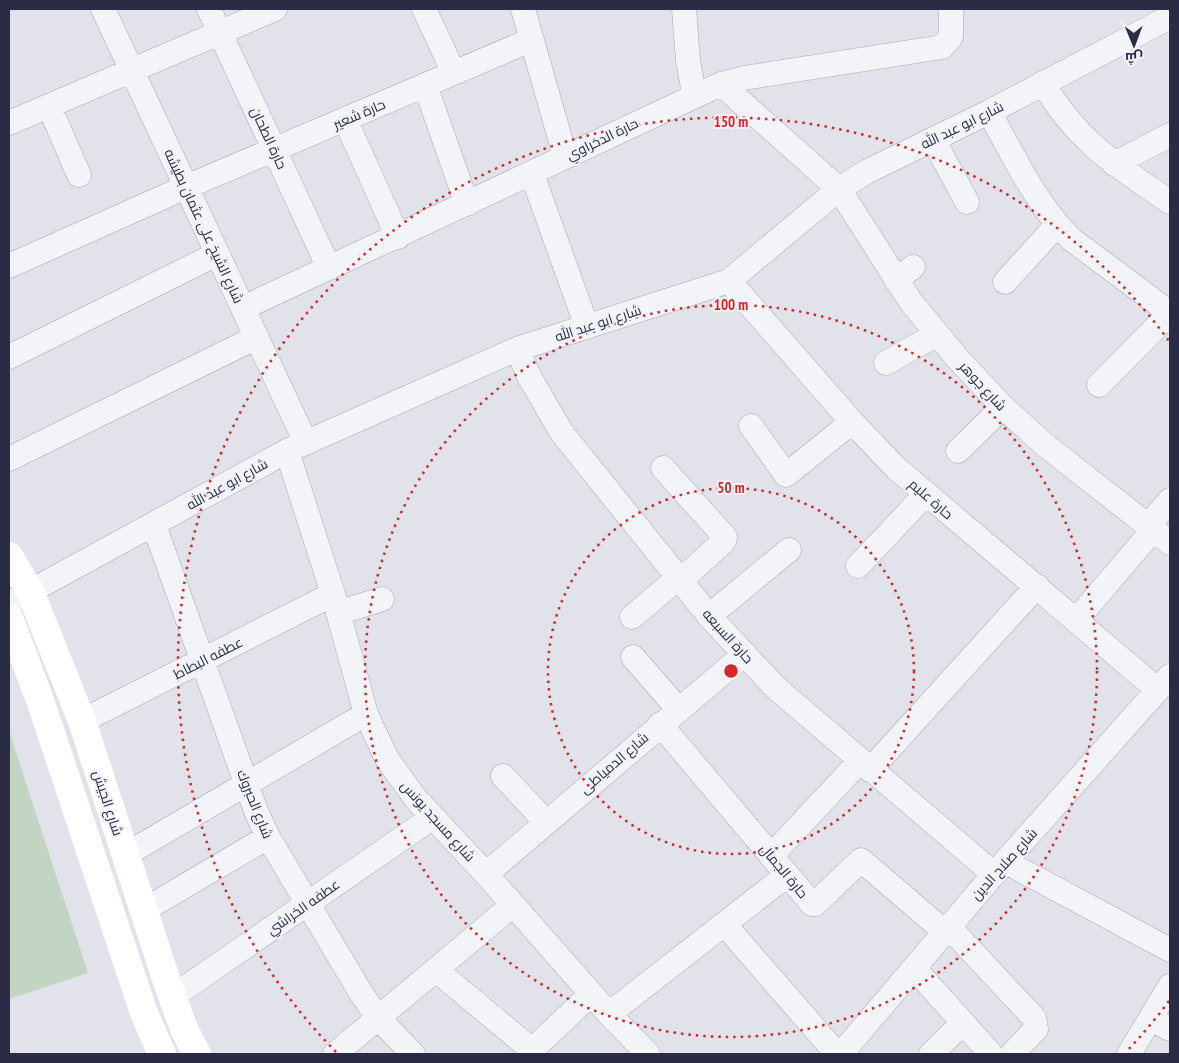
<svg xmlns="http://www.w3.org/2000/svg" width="1179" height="1063" viewBox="0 0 1179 1063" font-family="'PT Sans Narrow',Cairo,sans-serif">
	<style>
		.green { fill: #c2d4c2 }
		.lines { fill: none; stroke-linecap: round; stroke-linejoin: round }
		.street-casing { stroke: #a6a8b4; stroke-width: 25 }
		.street { stroke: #f3f4f8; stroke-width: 24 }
		.secondary { stroke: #fff; stroke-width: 28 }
		.ring { fill: none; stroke: #d62828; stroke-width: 2.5; stroke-dasharray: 2.5 5 }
		.labels { text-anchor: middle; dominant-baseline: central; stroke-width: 4; stroke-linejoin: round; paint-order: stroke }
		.street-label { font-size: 14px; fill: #292c42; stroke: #f0f2f7 }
		.centre { fill: #d62828; stroke: #f0f2f7; stroke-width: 2.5 }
		.ring-label { font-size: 15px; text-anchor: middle; font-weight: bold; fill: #d62828; stroke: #f0f2f7; stroke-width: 4; stroke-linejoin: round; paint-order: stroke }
	</style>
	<rect width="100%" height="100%" fill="#e1e2ea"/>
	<!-- green -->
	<path class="green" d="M9,731l79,242 -79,26z"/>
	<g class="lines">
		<!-- street casing -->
		<g class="street-casing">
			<path id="street" d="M103,9l203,434
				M209,9l120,259
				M424,9l30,64
				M523,9l42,147
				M684,9l4,51 6,34
				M1043,83c34,59 73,82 127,119
				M721,84l118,105 72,113 47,57 45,48 42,38 125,98
				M425,85l42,119
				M49,106l30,69
				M989,112c25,44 46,91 82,127l99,74
				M345,119l53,118
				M9,123l266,-114
				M933,139l34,63
				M1114,164l56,-29
				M532,174l55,153
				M9,266l177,-79 345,-147
				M896,280l17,-13
				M729,281l123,141 44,46 262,222
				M1005,282l52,-57
				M243,308l478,-224 23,-6 198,-31 9,-10v-28
				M517,349l13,29 32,55 147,183 67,72 218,186
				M9,357l208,-103
				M886,363l51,-29
				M1099,385l71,-72
				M751,426l35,49 66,-53
				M287,451l46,143 33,120 21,45 29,40 70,75 123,140 39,40
				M958,451l45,-44
				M9,459l248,-122
				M663,468l62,69 -1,4 -44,40
				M154,525l102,286 12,26 93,156 17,25 35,36
				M1148,526l22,-26
				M858,566l67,-71
				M9,603l278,-152 230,-102 212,-68 110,-92 27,-17 123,-60 181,-95
				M338,613l44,-14
				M709,616l80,-66
				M632,617l46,-39
				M1077,619l76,-89
				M633,657l45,52
				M82,721l251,-127
				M660,724l152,180h3l46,-44 84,72
				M870,770l167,-184
				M503,776l43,46
				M125,855l241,-141
				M771,856l89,-95
				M1006,862l164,88
				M486,874l259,-220
				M144,910l124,-73
				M724,924l113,130
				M949,927l85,91 2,11 -24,25
				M914,968l77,86
				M436,970l96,80
				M172,997l261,-180
				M609,1014l178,-139
				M1151,1019l19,10
				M335,1054l178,-149
				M528,1054l63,-60
				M841,1054l153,-180 176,-198
				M931,1054l32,-31
				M1129,1054l41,-68"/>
		</g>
		<!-- street -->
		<use href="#street" class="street"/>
		<!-- secondary -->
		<path class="secondary" d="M9,556l21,35 52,130 84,258 18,50 13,25
			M9,618l31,82 104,313 18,41"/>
	</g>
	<!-- distance rings -->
	<g class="ring">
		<circle cx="731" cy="671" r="183"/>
		<circle cx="731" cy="671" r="366"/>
		<path d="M1169 1001A549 549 0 0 1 1126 1052M336 1052A549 549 0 1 1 1169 341"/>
	</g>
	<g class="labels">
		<!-- street labels -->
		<g class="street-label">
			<text transform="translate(359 114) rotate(-23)">حارة شعير</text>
			<text transform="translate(962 125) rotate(-26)">شارع ابو عبد الله</text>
			<text transform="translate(269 138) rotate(65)">حارة الطحان</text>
			<text transform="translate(602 139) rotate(-26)">حارة الدخراوي</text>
			<text transform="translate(204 226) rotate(65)">شارع الشيخ على عثمان بطيشه</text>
			<text transform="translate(598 323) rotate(-18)">شارع ابو عبد الله</text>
			<text transform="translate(983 386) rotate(47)">شارع جوهر</text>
			<text transform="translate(227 484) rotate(-29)">شارع ابو عبد الله</text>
			<text transform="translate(931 499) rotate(41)">حارة عليم</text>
			<text transform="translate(728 636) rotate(48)">حارة السبعه</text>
			<text transform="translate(208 658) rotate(-27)">عطفه البطاط</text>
			<text transform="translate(614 763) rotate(-41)">شارع الدمياطى</text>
			<text transform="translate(108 803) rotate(72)">شارع الجيش</text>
			<text transform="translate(255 804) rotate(68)">شارع الحبروك</text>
			<text transform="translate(438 821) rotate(48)">شارع مسجد يونس</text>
			<text transform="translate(1004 864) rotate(-48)">شارع صلاح الدين</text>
			<text transform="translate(784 871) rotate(50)">حارة الجمال</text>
			<text transform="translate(303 907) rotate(-35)">عطفه الخراشي</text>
		</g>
	</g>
	<circle cx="731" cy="671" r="8" class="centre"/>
	<g class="ring-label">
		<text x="731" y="127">150 m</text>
		<text x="731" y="310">100 m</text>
		<text x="731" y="493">50 m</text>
	</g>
	<!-- border -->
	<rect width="1179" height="1063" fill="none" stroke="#292c42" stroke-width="20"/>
	<!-- north arrow -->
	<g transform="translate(1134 45) rotate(179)" stroke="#f0f2f7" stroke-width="4" paint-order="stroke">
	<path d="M0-4L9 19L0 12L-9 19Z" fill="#292c42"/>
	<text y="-8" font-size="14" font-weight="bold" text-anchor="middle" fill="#292c42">ش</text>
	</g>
</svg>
